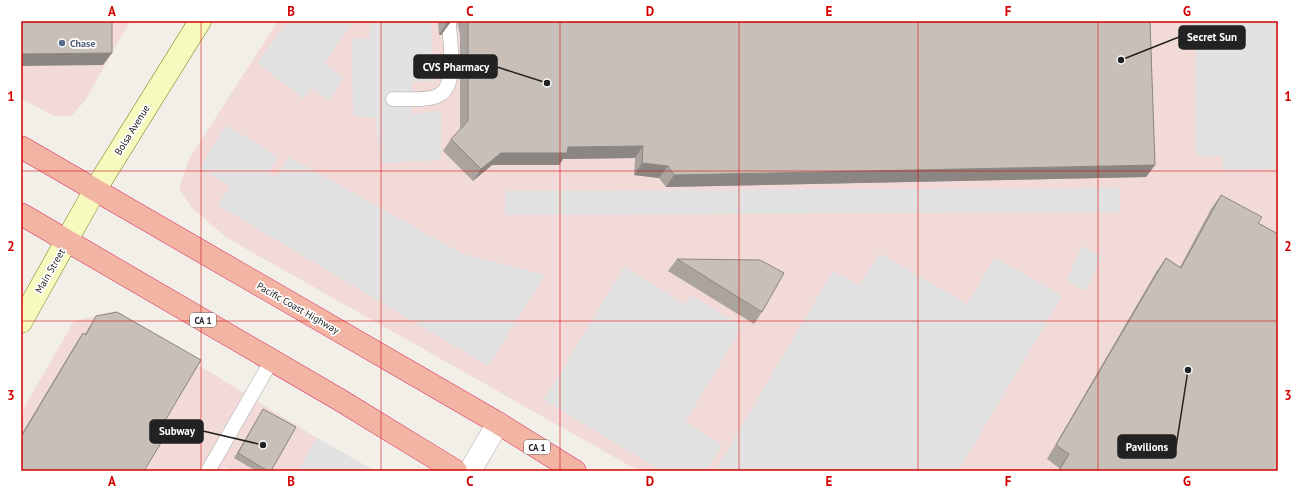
<svg xmlns="http://www.w3.org/2000/svg" width="1299" height="492" viewBox="0 0 1299 492" font-family="'PT Sans',sans-serif">
	<style>
		.commercial { fill: #f2dad9 }
		.parking { fill: #e2e2e2 }
		.lines { fill: none; stroke-linecap: round; stroke-linejoin: round }
		.service-casing { stroke: #a9a9a9; stroke-width: 15 }
		.minor-casing { stroke: #a9a9a9; stroke-width: 23 }
		.secondary-casing { stroke: #707d05; stroke-width: 23 }
		.trunk-casing { stroke: #dc2a67; stroke-width: 23 }
		.service { stroke: #fff; stroke-width: 14 }
		.minor { stroke: #fff; stroke-width: 22 }
		.secondary { stroke: #f7fabf; stroke-width: 22 }
		.trunk { stroke: #f2b4a3; stroke-width: 22 }
		.wall { fill: #aba49e }
		.shaded-wall { fill: #8b8681 }
		.building { fill: #c7bfb8; stroke: #8b8681 }
		.grid { fill: none; stroke: #d40000; stroke-width: 1; stroke-opacity: 0.55 }
		.service-dot { fill: #5c6f8a; stroke: #fff; stroke-width: 1.5 }
		.labels { text-anchor: middle; dominant-baseline: central; stroke-width: 3.5; stroke-linejoin: round; paint-order: stroke }
		.shield { fill: #fff; stroke: #646464; stroke-width: 1 }
		.shield-label { font-size: 9px; font-weight: bold; fill: #222 }
		.service-label { font-size: 10px; font-weight: bold; fill: #4e5e75; stroke: #fff; text-anchor: start }
		.street-label { font-size: 10px; fill: #222; stroke: #fff }
		.leader { fill: none; stroke: #222; stroke-width: 1.5 }
		.callout-dot { fill: #222; stroke: #fff; stroke-width: 1.5 }
		.callout { fill: #222; stroke: #222; stroke-width: 1.5 }
		.callout-label { font-size: 11px; text-anchor: middle; font-weight: bold; fill: #fff }
		.neatline { fill: none; stroke: #d40000; stroke-width: 1.5 }
		.grid-label { font-size: 13px; text-anchor: middle; font-weight: bold; fill: #d40000 }
	</style>
	<rect width="100%" height="100%" fill="#f2efe9"/>
	<!-- commercial -->
	<path class="commercial" d="M21,21h109l-45,80 -14,15h-18l-32,-18z
		M278,21h1000v450h-639l-412,-233 -35,-30 -13,-20 10,-29z
		M112,312l205,126 58,33h-145l-6,-4 -3,4h-200v-58l53,-92z"/>
	<!-- parking -->
	<path class="parking" d="M288,21h73l-11,6 -26,36 19,15 -14,23 -17,-13 -8,11 -47,-36z
		M370,21h61l3,60 -22,1v32l29,-3v49l-61,3 -4,-45 -23,-2 -1,-78h18z
		M1195,21h83v148l-55,1 -1,-14h-26z
		M226,125l52,32 -9,16 7,5 13,-21 174,97 82,21 -57,91 -270,-161 12,-19 -30,-18z
		M1120,188v24l-615,3v-24z
		M1082,246l21,10 -17,35 -20,-10z
		M879,253l88,51 28,-47 67,39 -104,175h-243l118,-200 26,15z
		M624,267l61,37 6,-9 52,31 -58,96 37,23 -16,26h-44l-118,-71z
		M317,438l58,33h-77z"/>
	<g class="lines">
		<!-- service casing -->
		<g class="service-casing">
			<path id="service" d="M393,99c11,0 37,2 46,-4 20,-10 10,-55 10,-74
				M208,471l64,-111"/>
		</g>
		<!-- minor casing -->
		<g class="minor-casing">
			<path id="minor" d="M470,471l28,-48"/>
		</g>
		<!-- secondary casing -->
		<g class="secondary-casing">
			<path id="secondary" d="M21,322l74,-132 105,-169"/>
		</g>
		<!-- trunk casing -->
		<g class="trunk-casing">
			<path id="trunk" d="M21,147l477,276 77,48
				M21,214l319,186 116,71"/>
		</g>
		<!-- service -->
		<use href="#service" class="service"/>
		<!-- minor -->
		<use href="#minor" class="minor"/>
		<!-- secondary -->
		<use href="#secondary" class="secondary"/>
		<!-- trunk -->
		<use href="#trunk" class="trunk"/>
	</g>
	<!-- wall -->
	<path class="wall" d="M438,21h12v2l-9,12h-2z
		M457,21h693l5,144 -9,12 -480,10 -7,-9 -25,-3 1,-17 -72,1 -4,6h-67l-19,16 -30,-30 8,-12 9,-9v-95z
		M1221,195l37,29 20,247h-220l1,-3 -12,-9 109,-187 10,-14 14,9 31,-58z
		M677,259l85,53 -8,12 -86,-53z
		M96,316l-75,155v-36l54,-90 8,-12 2,1z
		M263,409l8,62h-15l-22,-13z"/>
	<!-- shaded-wall -->
	<path class="shaded-wall" d="M447,23h3l-9,12h-2z
		M112,53l-9,12 -82,1v-12z
		M643,146l-8,12 -72,1 -4,6h-67l-19,16 8,-12 20,-16 67,-6z
		M642,163l26,3 -9,12 -25,-3z
		M1155,165l-9,12 -480,10 8,-12z"/>
	<!-- building -->
	<path class="building" d="M21,21h91v32l-91,1z
		M447,21h3v2h-3z
		M468,21h682l5,144 -481,10 -6,-9 -26,-3 1,-17 -75,1 -1,6h-66l-20,16 -30,-30 17,-18z
		M1221,195l41,22 -4,6 20,11v237h-219l10,-17 -13,-9 110,-187 15,10z
		M677,259l83,1 24,13 -22,39z
		M117,312l84,48 -38,64 7,4 -26,43h-123v-34l62,-104 3,2 10,-19z
		M263,409l33,18 -25,44h-3l-30,-18z"/>
	<!-- grid -->
	<path class="grid" d="M201,21v450M381,21v450M560,21v450M739,21v450M918,21v450M1098,21v450M21,171h1257M21,321h1257"/>
	<!-- markers -->
	<circle class="service-dot" cx="62" cy="43" r="4"/>
	<g class="labels">
		<!-- shield labels -->
		<g class="shield">
			<rect x="190" y="313" width="26" height="14" rx="3"/>
			<rect x="524" y="440" width="26" height="14" rx="3"/>
		</g>
		<g class="shield-label">
			<text x="203" y="320">CA 1</text>
			<text x="537" y="447">CA 1</text>
		</g>
		<!-- service labels -->
		<g class="service-label">
			<text x="70" y="43">Chase</text>
		</g>
		<!-- street labels -->
		<g class="street-label">
			<text transform="translate(132 130) rotate(-58)">Bolsa Avenue</text>
			<text transform="translate(50 271) rotate(-60)">Main Street</text>
			<text transform="translate(298 308) rotate(30)">Pacific Coast Highway</text>
		</g>
	</g>
	<!-- callouts -->
	<path class="leader" d="M1121 60L1179 37M547 83L497 67M263 445L203 431M1188 370L1176 447"/>
	<g class="callout-dot">
		<circle cx="1121" cy="60" r="4"/>
		<circle cx="547" cy="83" r="4"/>
		<circle cx="263" cy="445" r="4"/>
		<circle cx="1188" cy="370" r="4"/>
	</g>
	<g class="callout">
		<rect x="1179" y="26" width="66" height="23" rx="4"/>
		<rect x="414" y="55" width="83" height="23" rx="4"/>
		<rect x="150" y="420" width="53" height="23" rx="4"/>
		<rect x="1118" y="435" width="58" height="23" rx="4"/>
	</g>
	<g class="callout-label">
		<text x="1212" y="41">Secret Sun</text>
		<text x="456" y="71">CVS Pharmacy</text>
		<text x="177" y="435">Subway</text>
		<text x="1147" y="451">Pavilions</text>
	</g>
	<!-- border -->
	<rect width="1299" height="492" fill="none" stroke="#ffffff" stroke-width="44"/>
	<rect x="22" y="22" width="1255" height="448" class="neatline"/>
	<g class="grid-label">
		<text x="112" y="16">A</text>
		<text x="291" y="16">B</text>
		<text x="470" y="16">C</text>
		<text x="650" y="16">D</text>
		<text x="829" y="16">E</text>
		<text x="1008" y="16">F</text>
		<text x="1187" y="16">G</text>
		<text x="11" y="101">1</text>
		<text x="1288" y="101">1</text>
		<text x="11" y="251">2</text>
		<text x="1288" y="251">2</text>
		<text x="11" y="400">3</text>
		<text x="1288" y="400">3</text>
		<text x="112" y="486">A</text>
		<text x="291" y="486">B</text>
		<text x="470" y="486">C</text>
		<text x="650" y="486">D</text>
		<text x="829" y="486">E</text>
		<text x="1008" y="486">F</text>
		<text x="1187" y="486">G</text>
	</g>
</svg>
